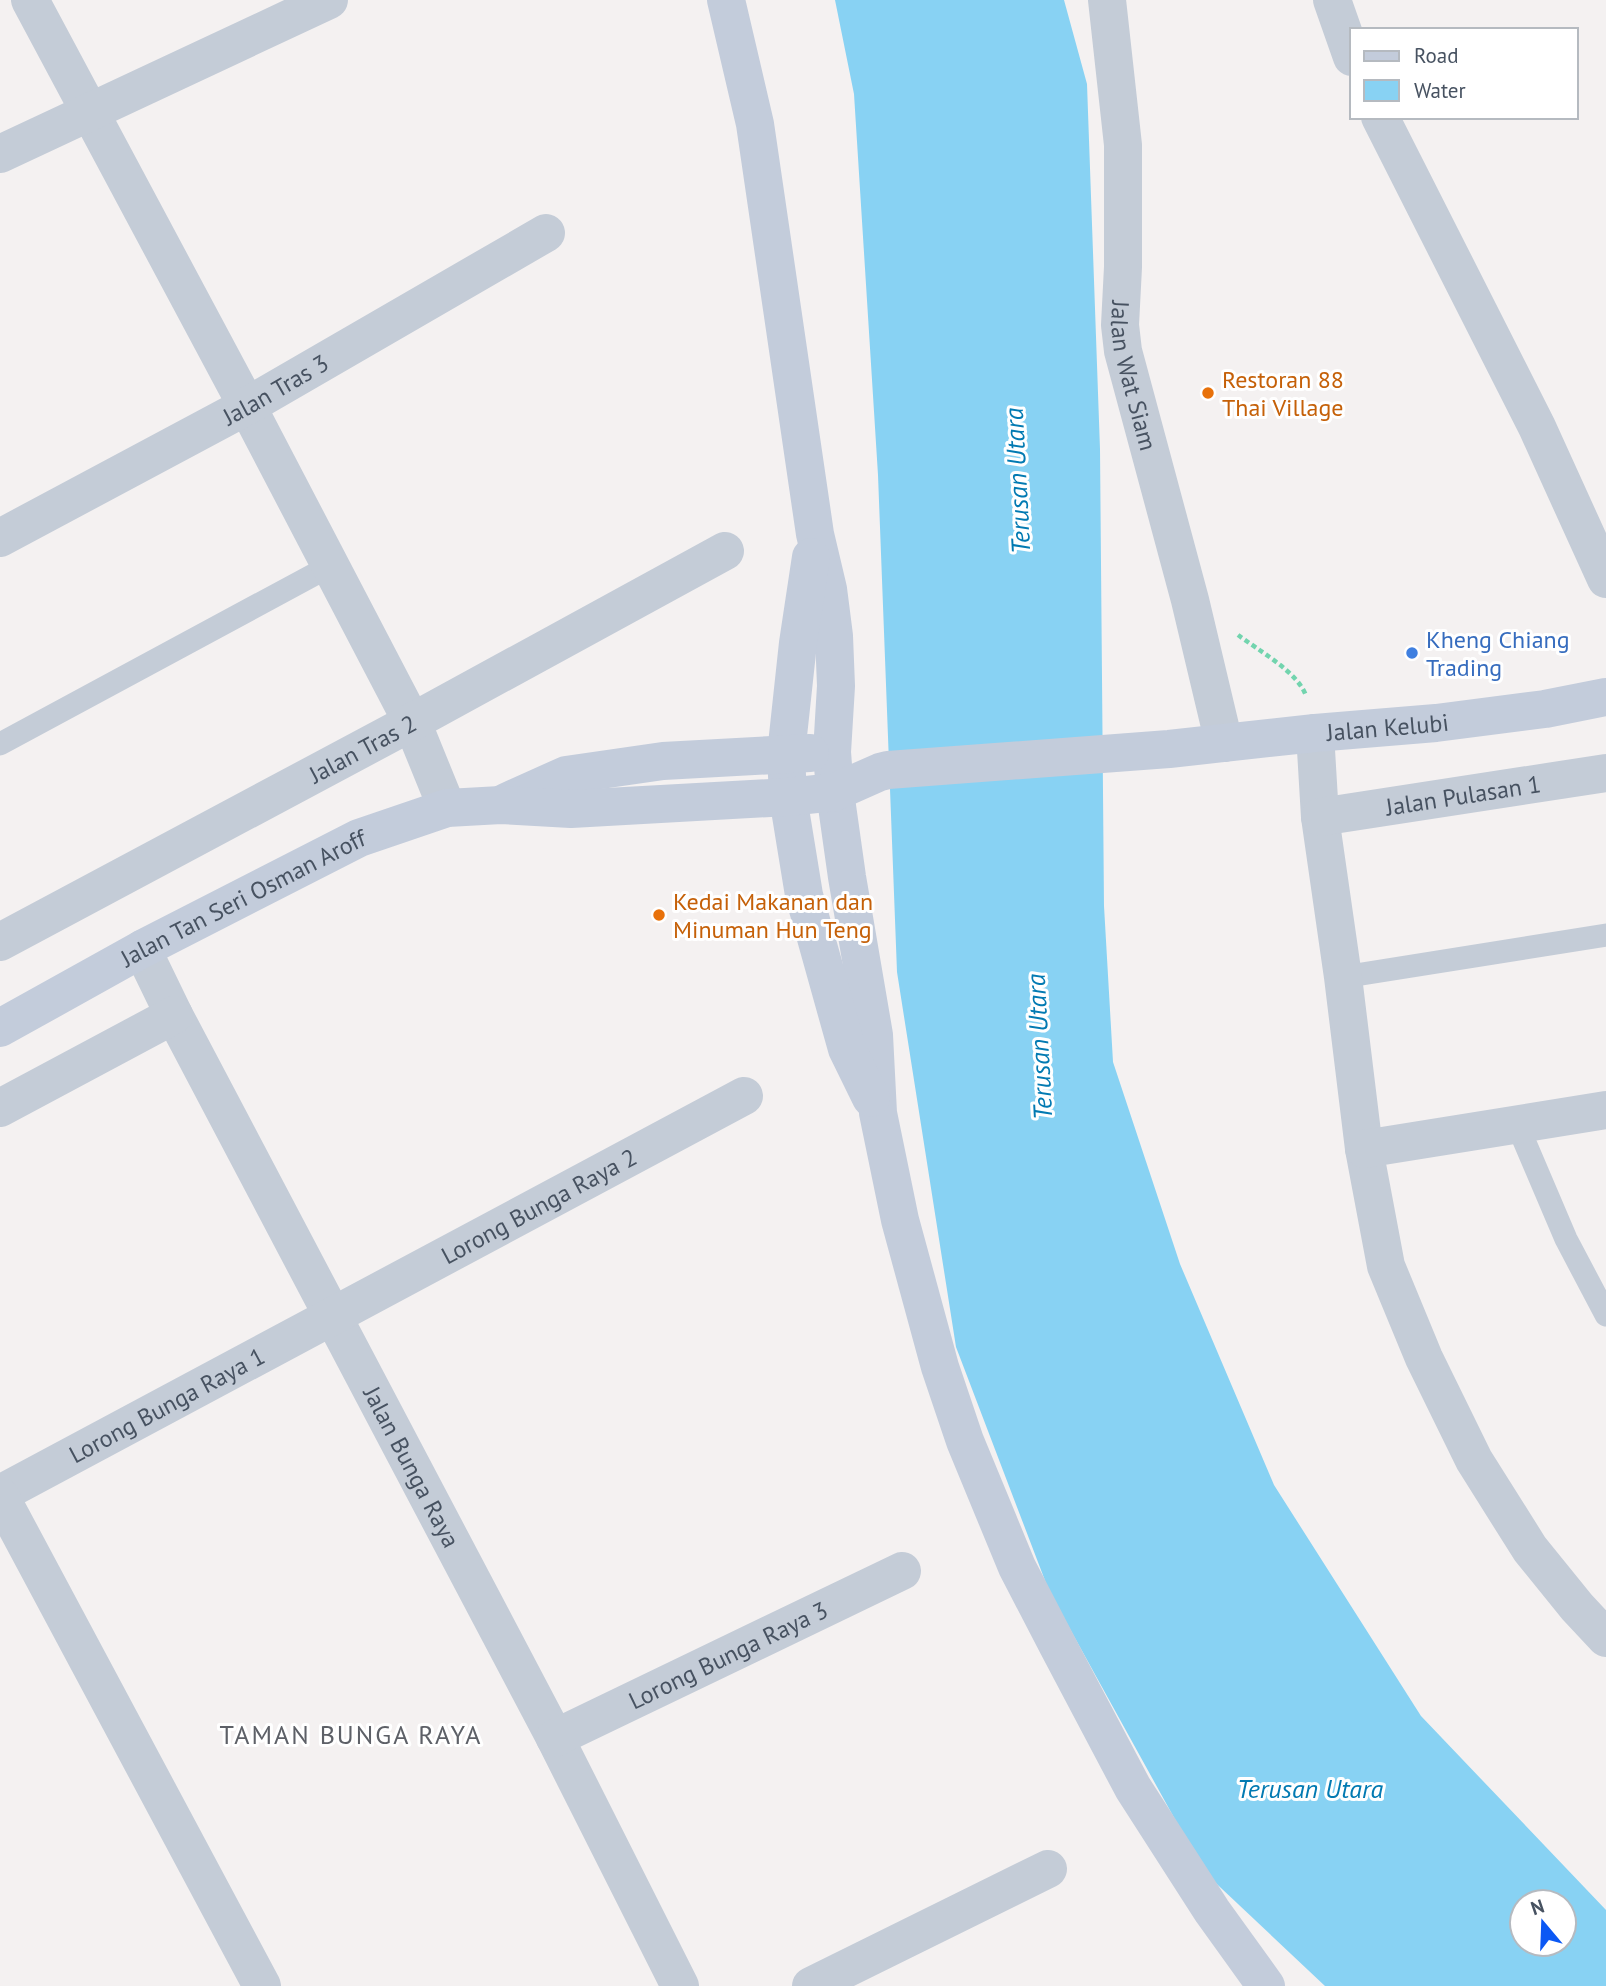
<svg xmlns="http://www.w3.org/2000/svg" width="1606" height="1986" viewBox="0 0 1606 1986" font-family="'PT Sans',sans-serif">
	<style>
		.water { fill: #88d2f3; fill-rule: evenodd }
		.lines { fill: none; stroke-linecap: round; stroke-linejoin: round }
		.path { stroke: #72d4ae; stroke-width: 4.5; stroke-dasharray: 5 3.5; stroke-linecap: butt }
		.lane { stroke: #c4ccd7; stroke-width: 23 }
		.street { stroke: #c4ccd7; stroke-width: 38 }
		.secondary { stroke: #c3ccdb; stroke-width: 38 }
		.food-dot { fill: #e8710a; stroke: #fff; stroke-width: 2.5 }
		.shop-dot { fill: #3f7fe0; stroke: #fff; stroke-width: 2.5 }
		.labels { text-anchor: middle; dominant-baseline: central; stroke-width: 6; stroke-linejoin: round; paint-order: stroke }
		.street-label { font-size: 24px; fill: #475261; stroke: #fff }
		.food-label { font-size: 24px; fill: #c56008; stroke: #fff; text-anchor: start }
		.shop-label { font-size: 24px; fill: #366cbe; stroke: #fff; text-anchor: start }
		.water-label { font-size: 26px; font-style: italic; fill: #027ab2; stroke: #fff }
		.neighbourhood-label { font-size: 26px; letter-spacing: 2px; fill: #5d6067; stroke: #fff }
	</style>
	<rect width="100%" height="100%" fill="#f4f1f1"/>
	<!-- water -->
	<path class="water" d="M835,0h229l23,84 13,365 4,457 9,156 67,202 94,221 147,231 185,194v76h-281l-121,-114 -155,-281 -93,-244 -59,-375 -19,-497 -24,-381zM1522,1902h42v42h-42z"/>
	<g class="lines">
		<!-- path -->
		<path class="path" d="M1238,635c20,15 61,38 68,61"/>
		<!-- lane -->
		<path class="lane" d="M0,744l330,-178
			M1343,977l263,-42
			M1517,1124l49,115 40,76"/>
		<!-- street -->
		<g class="street">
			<path d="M30,0l217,406 165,316 35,86"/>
			<path id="s1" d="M1107,0l16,145v122l-3,58 3,26 67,249 34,143"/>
			<path d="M1332,0l20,57"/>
			<path d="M1380,117l157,310 69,152"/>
			<path d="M0,154l329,-154"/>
			<path id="s2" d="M0,538l247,-132 299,-173"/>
			<path d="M1315,733l5,84 23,160 21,172 22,117 38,92 50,102 56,89 47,58 29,31"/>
			<path id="s3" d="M1320,817l286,-44"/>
			<path id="s4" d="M0,942l412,-220 313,-171"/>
			<path id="s5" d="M142,949l32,66 381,723 125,248"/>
			<path d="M0,1108l174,-93"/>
			<path d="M1364,1149l242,-39"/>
			<path id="s6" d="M0,1494l744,-398"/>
			<path d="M0,1496l262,490"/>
			<path id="s7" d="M555,1738l347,-167"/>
			<path d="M811,1986l237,-117"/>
		</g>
		<!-- secondary -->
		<g class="secondary">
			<path d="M726,0l29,124 60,410 13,55 6,47 2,50 -4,66 3,40 12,85 27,158 4,78 22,107 40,147 25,74 52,126 41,79 75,142 79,123 54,75"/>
			<path d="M811,557l-13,86 -12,111 2,43 16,98 43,154 24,49"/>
			<path d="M506,802l60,-27 97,-14 147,-8"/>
			<path id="s8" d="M0,1028l142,-79 217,-111 88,-30 54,-3 70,4 217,-12 47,-5 45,-20 8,-2 281,-21 146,-16 121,-10 109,-14 61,-12"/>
		</g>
	</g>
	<!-- markers -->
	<g class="food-dot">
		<circle cx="1208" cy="393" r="7"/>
		<circle cx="659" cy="915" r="7"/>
	</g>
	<circle class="shop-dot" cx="1412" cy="653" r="7"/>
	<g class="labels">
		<!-- street labels -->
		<g class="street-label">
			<text stroke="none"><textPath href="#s1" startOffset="378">Jalan Wat Siam</textPath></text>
			<text stroke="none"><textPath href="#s2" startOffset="313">Jalan Tras 3</textPath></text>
			<text stroke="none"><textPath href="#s8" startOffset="1447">Jalan Kelubi</textPath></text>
			<text stroke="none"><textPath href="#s4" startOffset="411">Jalan Tras 2</textPath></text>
			<text stroke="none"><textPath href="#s3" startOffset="145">Jalan Pulasan 1</textPath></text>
			<text stroke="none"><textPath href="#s8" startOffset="276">Jalan Tan Seri Osman Aroff</textPath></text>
			<text stroke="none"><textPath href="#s6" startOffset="611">Lorong Bunga Raya 2</textPath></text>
			<text stroke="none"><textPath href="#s6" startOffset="189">Lorong Bunga Raya 1</textPath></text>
			<text stroke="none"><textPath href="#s5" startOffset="584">Jalan Bunga Raya</textPath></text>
			<text stroke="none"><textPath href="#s7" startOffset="192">Lorong Bunga Raya 3</textPath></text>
		</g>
		<!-- food labels -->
		<g class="food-label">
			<text x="1222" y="379">Restoran 88<tspan x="1222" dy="28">Thai Village</tspan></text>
			<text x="673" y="901">Kedai Makanan dan<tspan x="673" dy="28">Minuman Hun Teng</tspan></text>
		</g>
		<!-- shop labels -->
		<g class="shop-label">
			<text x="1426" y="639">Kheng Chiang<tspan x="1426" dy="28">Trading</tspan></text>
		</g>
		<!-- water labels -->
		<g class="water-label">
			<text transform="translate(1017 481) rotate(-93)">Terusan Utara</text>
			<text transform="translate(1039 1047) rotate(-93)">Terusan Utara</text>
			<text x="1310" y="1788">Terusan Utara</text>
		</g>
		<!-- neighbourhood labels -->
		<g class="neighbourhood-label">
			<text x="351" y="1734">TAMAN BUNGA RAYA</text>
		</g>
	</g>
	<!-- legend -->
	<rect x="1350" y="28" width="228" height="91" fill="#ffffff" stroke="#b5bac0" stroke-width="2"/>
	<rect x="1364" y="51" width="35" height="10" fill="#c3ccdb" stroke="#b5bac0" stroke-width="2"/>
	<text x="1414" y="63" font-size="21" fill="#475261">Road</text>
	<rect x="1364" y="80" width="35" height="21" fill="#88d2f3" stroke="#b5bac0" stroke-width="2"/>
	<text x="1414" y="98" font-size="21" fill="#475261">Water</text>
	<!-- north arrow -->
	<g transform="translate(1543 1923) rotate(341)"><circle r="33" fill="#ffffff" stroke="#b5bac0" stroke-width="2"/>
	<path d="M0-5L12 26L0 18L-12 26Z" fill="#0b58f4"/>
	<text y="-10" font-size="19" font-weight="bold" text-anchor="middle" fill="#475261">N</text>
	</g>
</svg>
